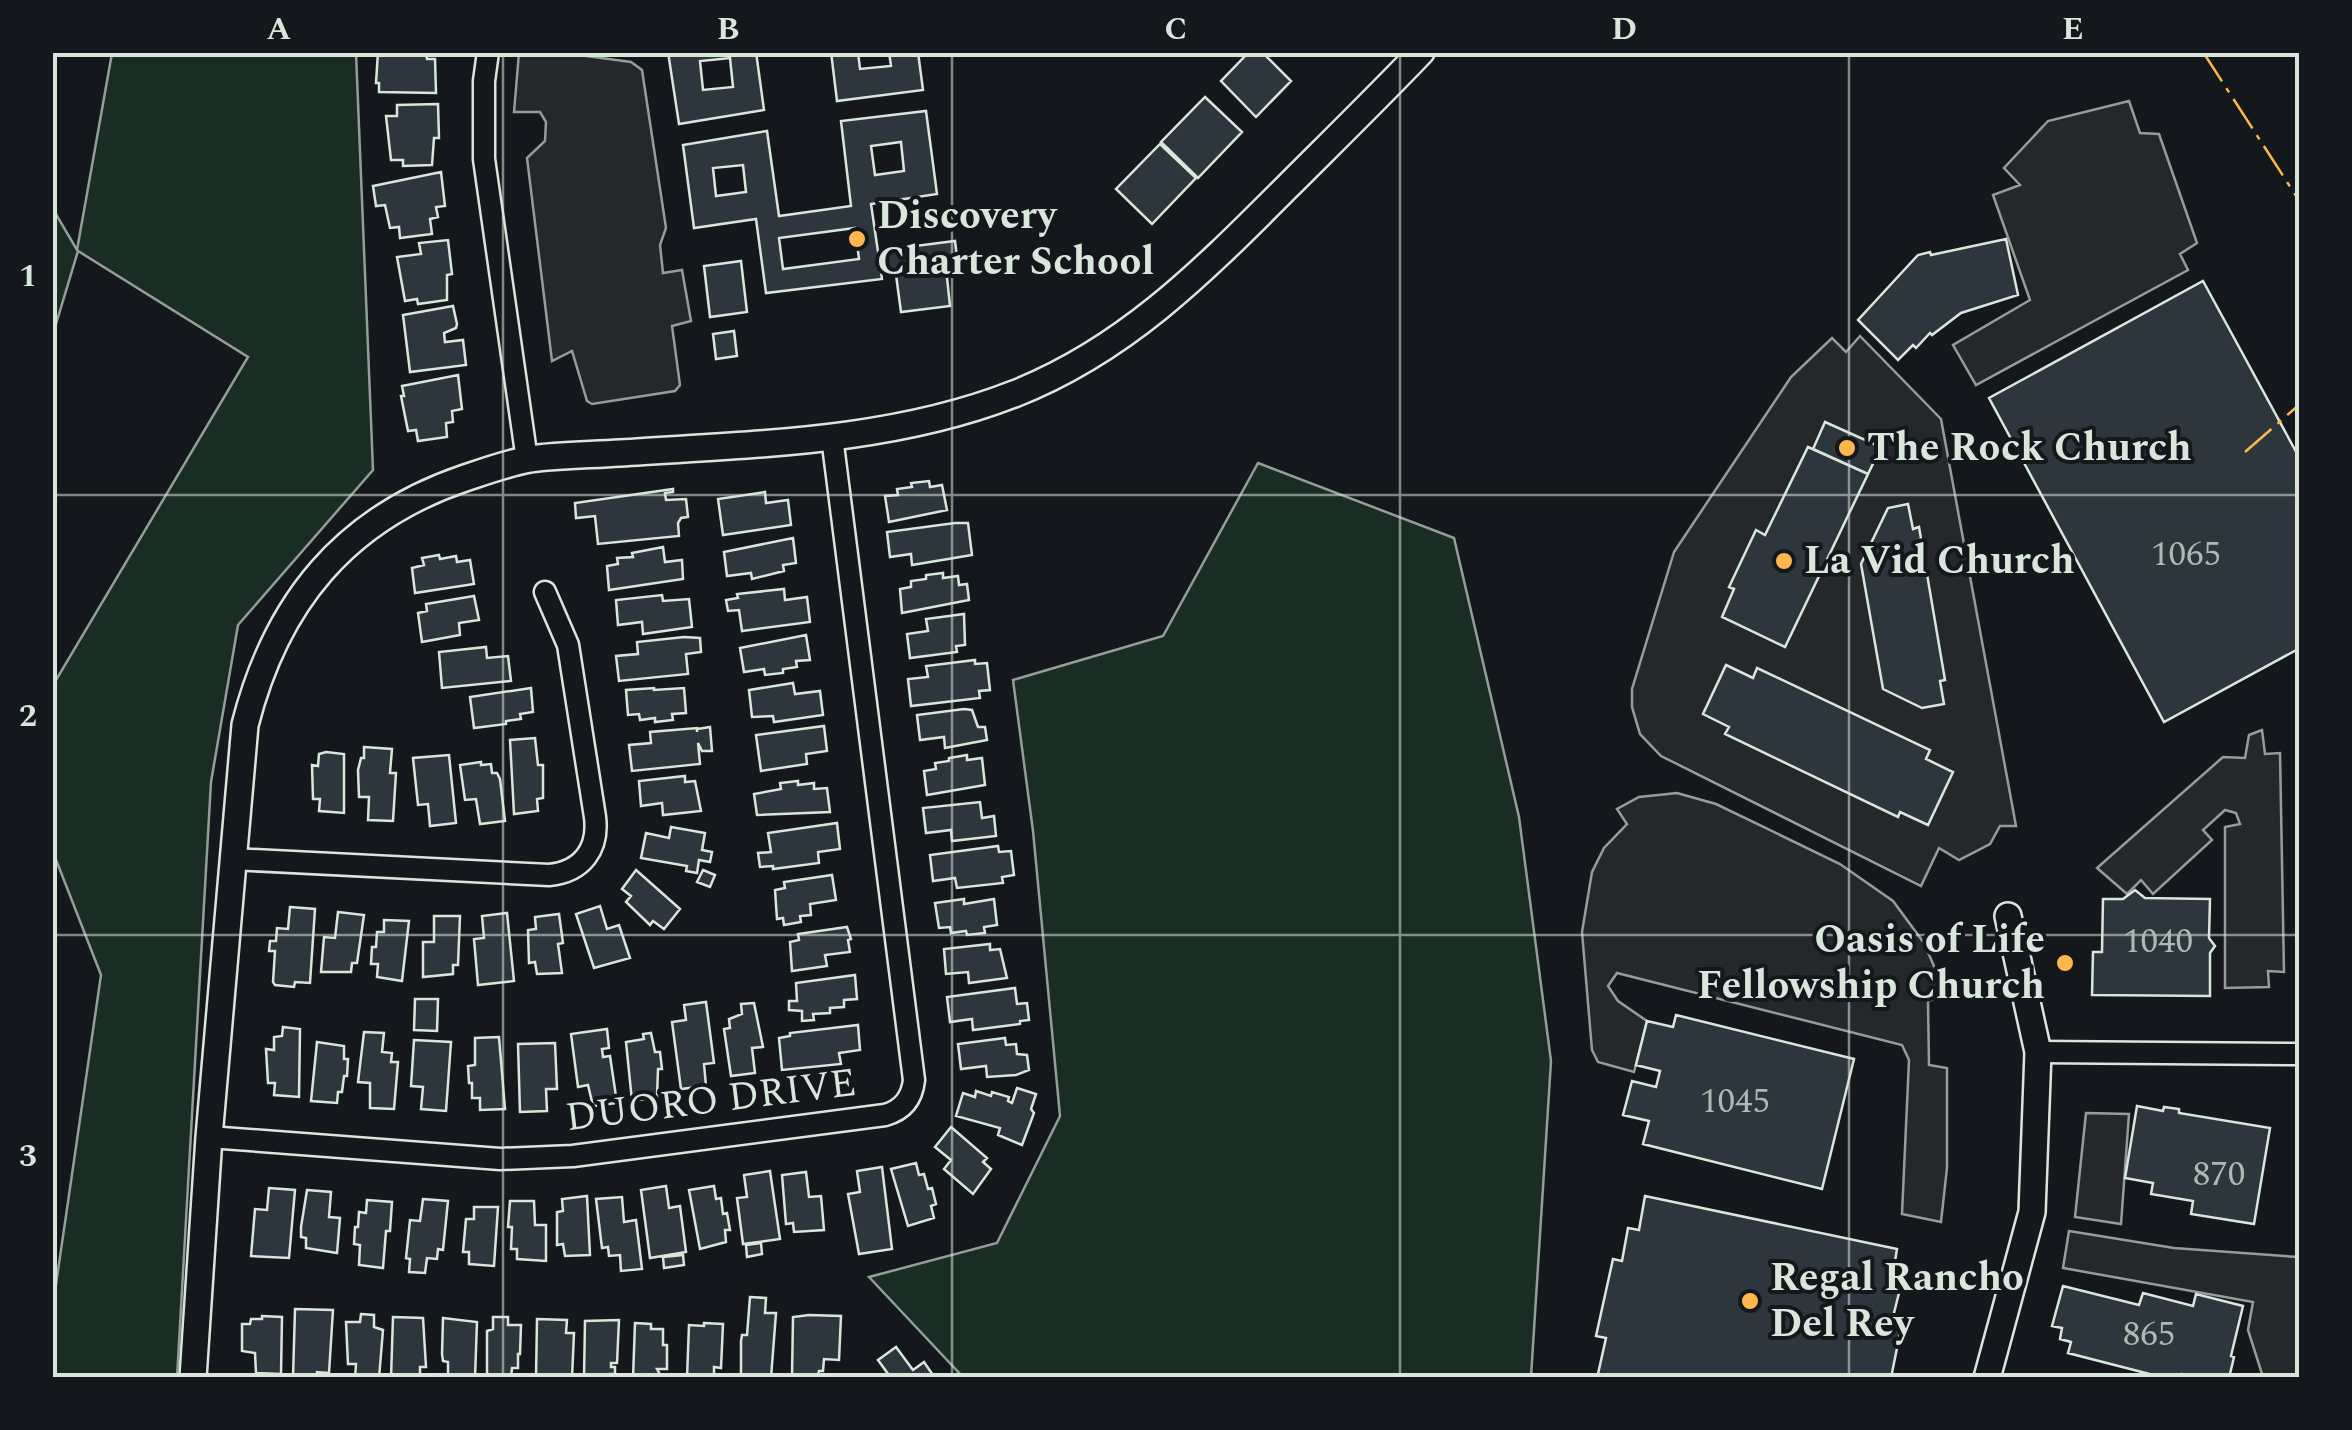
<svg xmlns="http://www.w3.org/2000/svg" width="2352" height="1430" viewBox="0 0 2352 1430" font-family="Spectral,serif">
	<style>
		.green { fill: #1a2d24; stroke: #939e99; stroke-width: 2.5 }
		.parking { fill: #24282b; stroke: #939e99; stroke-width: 2.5 }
		.building { fill: #2c363c; stroke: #d8e6dc; stroke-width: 2.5; fill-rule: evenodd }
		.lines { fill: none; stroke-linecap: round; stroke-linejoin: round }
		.minor-casing { stroke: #d8e6dc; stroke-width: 25 }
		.tertiary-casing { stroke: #d8e6dc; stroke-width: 30 }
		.minor { stroke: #14181c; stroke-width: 20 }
		.tertiary { stroke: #14181c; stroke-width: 25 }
		.power { stroke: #ffb74d; stroke-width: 2.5; stroke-dasharray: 35 8 5 8; stroke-linecap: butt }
		.grid { fill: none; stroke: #d8e6dc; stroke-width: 2.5; stroke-opacity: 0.55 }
		.poi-dot { fill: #ffb74d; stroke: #14181c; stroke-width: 4 }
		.labels { text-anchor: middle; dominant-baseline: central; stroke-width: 8; stroke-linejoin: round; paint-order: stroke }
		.number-label { font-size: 35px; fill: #adbab4 }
		.poi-label { font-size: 40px; font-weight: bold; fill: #d8e6dc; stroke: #14181c; text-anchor: start }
		.street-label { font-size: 40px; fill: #d8e6dc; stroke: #14181c }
		.neatline { fill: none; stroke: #d8e6dc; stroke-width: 4 }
		.grid-label { font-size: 32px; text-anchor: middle; font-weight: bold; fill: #d8e6dc }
	</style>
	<rect width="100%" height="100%" fill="#14181c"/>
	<!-- green -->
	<path class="green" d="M112,53h244l17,417 -135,155 -27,157 -34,596 -125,-1 1,-72 48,-330 -48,-123v-167l195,-328 -170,-106 -25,83v-125l24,41z
		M1258,463l196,75 65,279 32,244 -20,316h-568l-94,-100 128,-34 63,-127 -27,-285 -20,-151 150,-44z"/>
	<!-- parking -->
	<path class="parking" d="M519,53h45l67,9 11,8 24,158 -6,17 3,28 19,-3 9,51 -19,5 8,59 -5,6 -83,13 -5,-3 -15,-50 -20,10 -25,-203 18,-17 1,-19 -6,-10h-26z
		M2129,101l11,32 19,1 38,109 -17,11 8,16 -212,115 -23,-40 77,-45 -37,-105 27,-10 -16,-17 44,-47z
		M1860,336l81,83 75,407h-16l-10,18 -31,16 -20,-12 -18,38 -260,-130 -21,-22 -8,-27v-18l42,-137 117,-175 41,-39 14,14z
		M2262,730l3,24 15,-1 4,219 -16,-1 1,16 -44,1v-161l15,-3 -4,-11 -11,-3 -22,20 9,10 -59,54 -12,-14 -14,14 -30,-26 126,-111 22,1 4,-23z
		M1677,793l39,11 124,60 53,37 31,42 22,51 -18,7 1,64 18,3v100l-6,54 -39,-8 7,-154 -7,-15 -285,-72 -9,13 10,15 29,20 -13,51 -36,-10 -6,-12 -10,-118 10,-60 12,-24 23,-24 -10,-15 22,-12z
		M2086,1113l43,1 -8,110 -46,-7z
		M2069,1231l105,17 123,9 2,120h-36l-15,-47 5,-28 -190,-34z"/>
	<!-- building -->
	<path class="building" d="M378,52h48l1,7h8l1,34 -57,-1v-9h-3z
		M668,52h88l8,58 -85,14zM730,58l3,29 -30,3 -3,-29z
		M831,52h27l2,17 31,-3 -2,-14h29l5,38 -86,11z
		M1249,52h13l29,29 -35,36 -35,-36z
		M1205,97l37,35 -44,46 -37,-36z
		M438,104l1,34h-5l-2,27 -29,1v-6h-12l-5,-44h11v-11z
		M926,111l11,83 -66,10 11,75 -116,14 -10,-74 -62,9 -11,-83 84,-14 12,85 72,-10 -10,-85zM901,142l3,29 -29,4 -4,-29zM743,165l3,27 -30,4 -3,-28zM855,228l4,31 -76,10 -4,-31z
		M1160,144l36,34 -44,46 -36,-35z
		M441,172l4,34 -9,1 2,10 -8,2 2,15 -32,4 -1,-11 -9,1 -5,-23 -9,1 -3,-20z
		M2006,239l12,56 -57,18 -29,22 -2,-2 -14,15 -3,-3 -15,15 -40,-40 60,-65 12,-3 1,3z
		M448,240l4,34 -5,1v25l-29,4 -1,-5 -12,2 -8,-44 24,-3 -2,-11z
		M955,241l3,24 -48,7 -3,-25z
		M906,247l3,25 -22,3 -3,-25z
		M741,261l6,51 -37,5 -6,-51z
		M946,268l4,38 -49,6 -5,-37z
		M2203,281l97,178v189l-136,74 -175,-324z
		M453,306l4,18 -1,4 -12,5 1,9 18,-2 3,25 -56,7 -7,-57z
		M734,331l3,25 -21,3 -3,-25z
		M458,375l4,34 -10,2 1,11 -7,1 1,14 -29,4 -2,-11 -8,1 -7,-35h3l-2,-10z
		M1825,422l56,25 -13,27 -55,-25z
		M1808,447l60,27 -83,173 -63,-30 12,-28 -5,-2 27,-57 9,5z
		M929,481l1,6 12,-2 5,25 -58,12 -4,-26 13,-1 -1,-6 15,-2 -1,-4z
		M673,489v3l-8,1 1,7 20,-1 2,18 -7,1 -3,5 1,13 -81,8 -3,-28 -19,2 -1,-15z
		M765,492l1,11 22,-3 3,25 -68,10 -5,-36z
		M1908,504l5,25 6,-2 26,153 -5,1 4,23 -22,4 -39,-19 -22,-125 27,-56z
		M955,523h13l4,32 -60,10 -1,-11 -21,3 -3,-25z
		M793,538l3,25 -13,2 1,6 -32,8 -1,-6 -24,3 -3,-24z
		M663,547l2,15 17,-2 1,19 -74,11 -2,-24 11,-2 -1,-6 16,-1 -1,-4z
		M439,555l1,4 16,-3 1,6 13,-2 4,24 -59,9 -3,-25 12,-3 -2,-7z
		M943,573v5l15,-2 1,9 8,-1 2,16 -67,13 -2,-24 11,-2v-6l15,-2v-4z
		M784,589l1,11 22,-3 3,25 -68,9 -3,-21 -11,1 -2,-11 12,-2 -1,-4z
		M662,595l1,6 26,-2 3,28 -49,7 -1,-12 -24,3 -2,-25z
		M474,596l5,24 -20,3 1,12 -38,7 -4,-29 9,-2 -1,-7z
		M964,614l1,31 -9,1 1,6 -47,6 -3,-24 21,-3 -2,-12z
		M806,635l4,25 -14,1 1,6 -14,2v4l-18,2 -1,-6 -20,3 -4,-24z
		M684,637l16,1 1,14 -15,2 2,20 -69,7 -3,-25 22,-2 -1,-12z
		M486,647l1,11 21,-2 3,25 -69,7 -3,-36z
		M975,660v4l12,-1 3,27 -11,1 1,7 -69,8 -3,-27 20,-2 -2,-11z
		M1726,665l27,13 4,-10 173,82 -4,9 27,13 -25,53 -28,-13 -2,5 -173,-83 4,-7 -26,-13z
		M793,683l2,11 25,-3 3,24 -49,7 -1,-6 -21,1 -3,-27z
		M531,688l2,24 -13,2 1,5 -15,2v3l-32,4 -4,-31z
		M654,688v2l30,-2 2,25 -14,1 1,6 -18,2v-4l-15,2 -1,-6 -11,1 -2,-25z
		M964,709l8,1 6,17h7l2,13 -42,8 -1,-11 -24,3 -3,-25z
		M824,726l3,25 -21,3 1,10 -46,7 -5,-36z
		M710,727l2,24h-10l-4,-8 2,21 -68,7 -3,-26 22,-2 -1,-11 47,-4v4v-3z
		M535,738l3,27h5v33l-6,1 1,12 -24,3 -4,-74z
		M364,747l28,2 -2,24h6l-3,48 -25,-1 1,-23h-10l-1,-27 3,-12h3z
		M326,752l18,2v59l-25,-2 1,-12h-7l-1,-34 6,1 1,-12z
		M449,755l7,68 -26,3 -2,-22 -10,1 -5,-47z
		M967,755v5l15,-2 3,27 -58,10 -3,-24 12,-2 -1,-6 14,-2v-3z
		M481,762v3l10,-1 1,9h5l3,6 5,42 -25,3 -4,-25 -11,1 -5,-35z
		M685,776v6l10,-1 6,30 -38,4 -1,-12 -21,3 -2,-25z
		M798,781v4l16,-2v6l13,-1 3,24 -73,3 -3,-21 27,-5 -1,-6z
		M980,802l2,16 12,-2 2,20 -44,5 -1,-11 -25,3 -3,-25z
		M837,823l3,26 -22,3 1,11 -46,6v-3l-13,1 -2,-14 13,-1 -3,-19z
		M671,827l34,6 -3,17 10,2 -2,10 -11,-2 -2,13 -11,-2 1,-5 -46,-8 5,-25 23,5z
		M998,846l1,6 12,-1 3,24 -12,2 1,6 -46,5 -2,-10 -22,3 -3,-26z
		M636,870l44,39 -16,20 -11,-8 -3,4 -24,-23 5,-6 -9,-7z
		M703,870l12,5 -5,12 -13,-5z
		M832,875l4,25 -26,4 1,11 -11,1 1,6 -17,3 -1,-7 -6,1 -2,-29 10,-2 -1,-6z
		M2135,890l10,8 65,1 -1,39 6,8 -5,7v43l-118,-1 1,-43h9l1,-53h20z
		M964,899v5l30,-5 3,26 -13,2 1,6 -18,2 -1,-4 -15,2 -1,-6 -11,1 -4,-25z
		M600,906l7,23 12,-4 11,33 -36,10 -18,-54z
		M290,907l25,2 -5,74 -15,-1 -1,5 -19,-2 -2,-3 2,-31h-6l1,-10h6l1,-13 11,1z
		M338,912l26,3 -7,48h-5l-1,9h-30l3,-35 11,1z
		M507,913l7,68 -36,4 -4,-46 10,-1 -2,-22z
		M559,914l4,29 -5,1 4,29 -25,1 -2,-12 -6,1 -1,-33 8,-1 -1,-12z
		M434,916h26l-2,49h-5v9l-30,3v-35h11z
		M384,920l25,1 -7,60 -25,-4 1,-13h-7l1,-17h4l1,-15h7z
		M847,927l4,12 -3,1 2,12 -25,3 2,11 -35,5 -2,-29 9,-2 -1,-6z
		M990,944v6l10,-1 7,29 -38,5 -1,-11 -22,2 -2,-25z
		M855,975l2,24 -13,1v7l-14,1v5l-17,1 1,6 -12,1v-10l-13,-1v-9h8l-1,-18z
		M1015,988l2,16 10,-1 2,17 -9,1v3l-47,6 -1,-11 -22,3 -3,-25z
		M415,999h23l-1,32 -23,-1z
		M706,1002l8,61 -10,1 2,22 -25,3 -9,-67 14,-2 -2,-15z
		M754,1003l9,44 -11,1 3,25 -24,3 -7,-47 6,-1 -1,-9 13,-5 -1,-10z
		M1676,1015l178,44 -32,130 -179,-45 6,-23 -26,-6 9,-34 24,6 4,-16 -24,-6 11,-44 26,6z
		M858,1025l2,25 -21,3 2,11 -59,6 -3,-32 11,-2v-3z
		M283,1027l17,2 -1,68 -25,-2 1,-12h-7l-2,-34 8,1v-13l8,-1z
		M607,1029l2,19 -7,1 1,8 7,-1 7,47 -24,3 -5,-21 -10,2 -7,-53z
		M364,1032l20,1 -2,19 10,1 -1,9h7l-4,47 -24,-1v-25l-12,-1z
		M651,1033l4,19h5l2,17h-4l-1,28 -25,4 -6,-59 18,-3 -1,-5z
		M499,1037l6,72 -25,1v-12h-8v-15h-3l-1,-17 7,-1v-27z
		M1005,1038l1,7 10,-1 1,10 10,1 2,15 -13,5 -29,2 -1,-11 -25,3 -3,-25z
		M414,1040l37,2 -5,69 -25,-2 2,-22 -12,-1z
		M317,1042l27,4v13h4l-1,17h-3l-2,16h-4l-1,11 -26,-2z
		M555,1043l2,46h-11l1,22 -27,1 -2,-68z
		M1017,1088l19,6 -5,15 3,4 -12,32 -24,-10 2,-7 -44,-12 7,-23 12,4 1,-6 15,5 1,-4 17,5 -1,4 4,2z
		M2137,1106l26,5 1,-4 15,2v4l91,15 -16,96 -63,-10 2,-13 -42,-7 2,-11 -28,-5z
		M951,1127l36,31 -4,4 8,7 -18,25 -29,-25 7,-9 -16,-13z
		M916,1163l3,12 5,-1 4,15 4,-1 4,16 -5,2 3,12 -26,8 -17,-57z
		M882,1167l10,82 -33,5 -11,-60 12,-2 -3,-21z
		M770,1171l10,68 -37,5 -6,-46 10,-1 -3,-22z
		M806,1172l3,25 12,-1 3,34 -30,2 -1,-9 -7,1 -4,-49z
		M666,1186l3,22 11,-2 6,46 -36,6 -9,-68z
		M714,1186l2,13 5,-1 2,16 4,-1 3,17h-5l1,12 -26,7 -11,-59z
		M269,1188l26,2 -6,68 -38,-2 4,-47 12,1z
		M307,1190l24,2 -2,25 11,1 -3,35 -31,-5v-10l-5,-1v-10z
		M587,1196l3,59 -25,1 -2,-12 -6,1v-33l6,-1 -1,-12z
		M1645,1196l252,53 -5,31 9,5 -8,32 9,6 -11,55h-284l1,-3 -10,-1 8,-36 -10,-2 17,-77 9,2 6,-33 11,2z
		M622,1197l2,25 12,-2 6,49 -21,2 -1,-16 -11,1 -1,-9 -6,1 -6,-49z
		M423,1199l25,2 -5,49 -5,-1 -1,10 -10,-1 -2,15 -16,-1 1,-13 -4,-1 4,-38 10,1z
		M367,1200l25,2 -2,29h-4l-3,37 -24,-3 1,-20 -6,-1 1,-17h3l1,-15 7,1z
		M510,1201h24l1,24h11v36l-29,-2v-10h-6l1,-22h-4z
		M474,1207h24l-4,59 -25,-2v-12h-6l3,-33h8z
		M761,1243l1,11 -15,3 -1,-12z
		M683,1255l1,10 -20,3 -1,-11z
		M2063,1286l76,19 4,-12 50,13 3,-12 47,12 -12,50 3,1 -5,21h-33l-14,-4 -1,4h-16l-97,-25 3,-11 -11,-3 2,-11 -10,-2z
		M750,1297l16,1 -1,15h11l-5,65h-30v-37l1,-6h5z
		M295,1309l38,1 -4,63 -12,-1v6h-24z
		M361,1314l13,1v12l9,3 -4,48h-24l1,-14h-8l-2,-42h14z
		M809,1315l32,1 -2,44 -15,-1 -1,12h-4l-2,7h-25l1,-61z
		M262,1316l20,1 -1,57 -25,-1 -1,-20 -13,-2v-27h8l1,-5h11z
		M393,1317l30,1 3,49h-6v10l-29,1z
		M493,1317h15v8h13l-1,29h-2v14h-6l-1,10h-24v-47l6,-2z
		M443,1318l34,4 -2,56 -27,-1v-15l-5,-1 -1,-7z
		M537,1319l30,1 -1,13h8l-2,45h-36z
		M619,1320l-2,43h-6v4h4v7h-5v4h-26l1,-57z
		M635,1323l16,1v5h12v16h4v24h-10l5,9h-29z
		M704,1323l19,1 -2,44 -7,-1v11h-27l2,-53 15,1z
		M896,1347l17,23 11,-8 11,16h-44l-13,-18z"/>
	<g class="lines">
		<!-- minor casing -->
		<g class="minor-casing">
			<path id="minor" d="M488,52l-4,29v78l43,301
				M232,859l317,16c33,-3 50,-26 46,-58l-27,-172 -23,-53
				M2038,1052l262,2
				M209,1137l291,22 73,-3 312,-41c18,-5 27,-17 29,-35l-82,-643"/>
		</g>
		<!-- tertiary casing -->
		<g class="tertiary-casing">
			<path id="tertiary" d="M193,1378l16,-241 36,-412c31,-122 99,-206 220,-247 21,-7 43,-15 65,-19 29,-4 60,-4 90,-6 132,-9 269,-10 394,-59 112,-44 190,-124 274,-208 44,-44 89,-88 133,-134
				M1987,1378l45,-166 6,-160 -30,-136"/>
		</g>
		<!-- minor -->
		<use href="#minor" class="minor"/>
		<!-- tertiary -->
		<use href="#tertiary" class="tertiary"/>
		<!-- power -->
		<path class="power" d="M2203,52l97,150
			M2245,452l55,-48
			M2299,548h1"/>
	</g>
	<!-- grid -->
	<path class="grid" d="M503,52v1326M952,52v1326M1400,52v1326M1849,52v1326M52,495h2248M52,935h2248"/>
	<!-- markers -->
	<g class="poi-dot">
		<circle cx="857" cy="239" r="10"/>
		<circle cx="1847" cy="448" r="10"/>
		<circle cx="1784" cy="561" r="10"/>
		<circle cx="2065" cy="963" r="10"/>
		<circle cx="1750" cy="1301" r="10"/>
	</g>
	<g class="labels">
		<!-- number labels -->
		<g class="number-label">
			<text x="2186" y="554">1065</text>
			<text x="2158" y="941">1040</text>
			<text x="1735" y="1101">1045</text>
			<text x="2219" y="1174">870</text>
			<text x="2149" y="1334">865</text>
		</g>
		<!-- poi labels -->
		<g class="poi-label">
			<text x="877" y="216">Discovery<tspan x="877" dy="46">Charter School</tspan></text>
			<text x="1867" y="448">The Rock Church</text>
			<text x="1804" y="561">La Vid Church</text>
			<text x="2045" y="940" text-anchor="end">Oasis of Life<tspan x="2045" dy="46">Fellowship Church</tspan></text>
			<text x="1770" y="1278">Regal Rancho<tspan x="1770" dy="46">Del Rey</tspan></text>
		</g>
		<!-- street labels -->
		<g class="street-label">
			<text transform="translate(711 1101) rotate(-7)">DUORO DRIVE</text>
		</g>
	</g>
	<!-- border -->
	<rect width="2352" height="1430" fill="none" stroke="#14181c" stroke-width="110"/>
	<rect x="55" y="55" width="2242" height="1320" class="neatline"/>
	<g class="grid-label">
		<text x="279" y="39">A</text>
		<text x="728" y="39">B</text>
		<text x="1176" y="39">C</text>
		<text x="1624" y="39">D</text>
		<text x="2073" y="39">E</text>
		<text x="28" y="286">1</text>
		<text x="28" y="726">2</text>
		<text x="28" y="1166">3</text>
	</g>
</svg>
